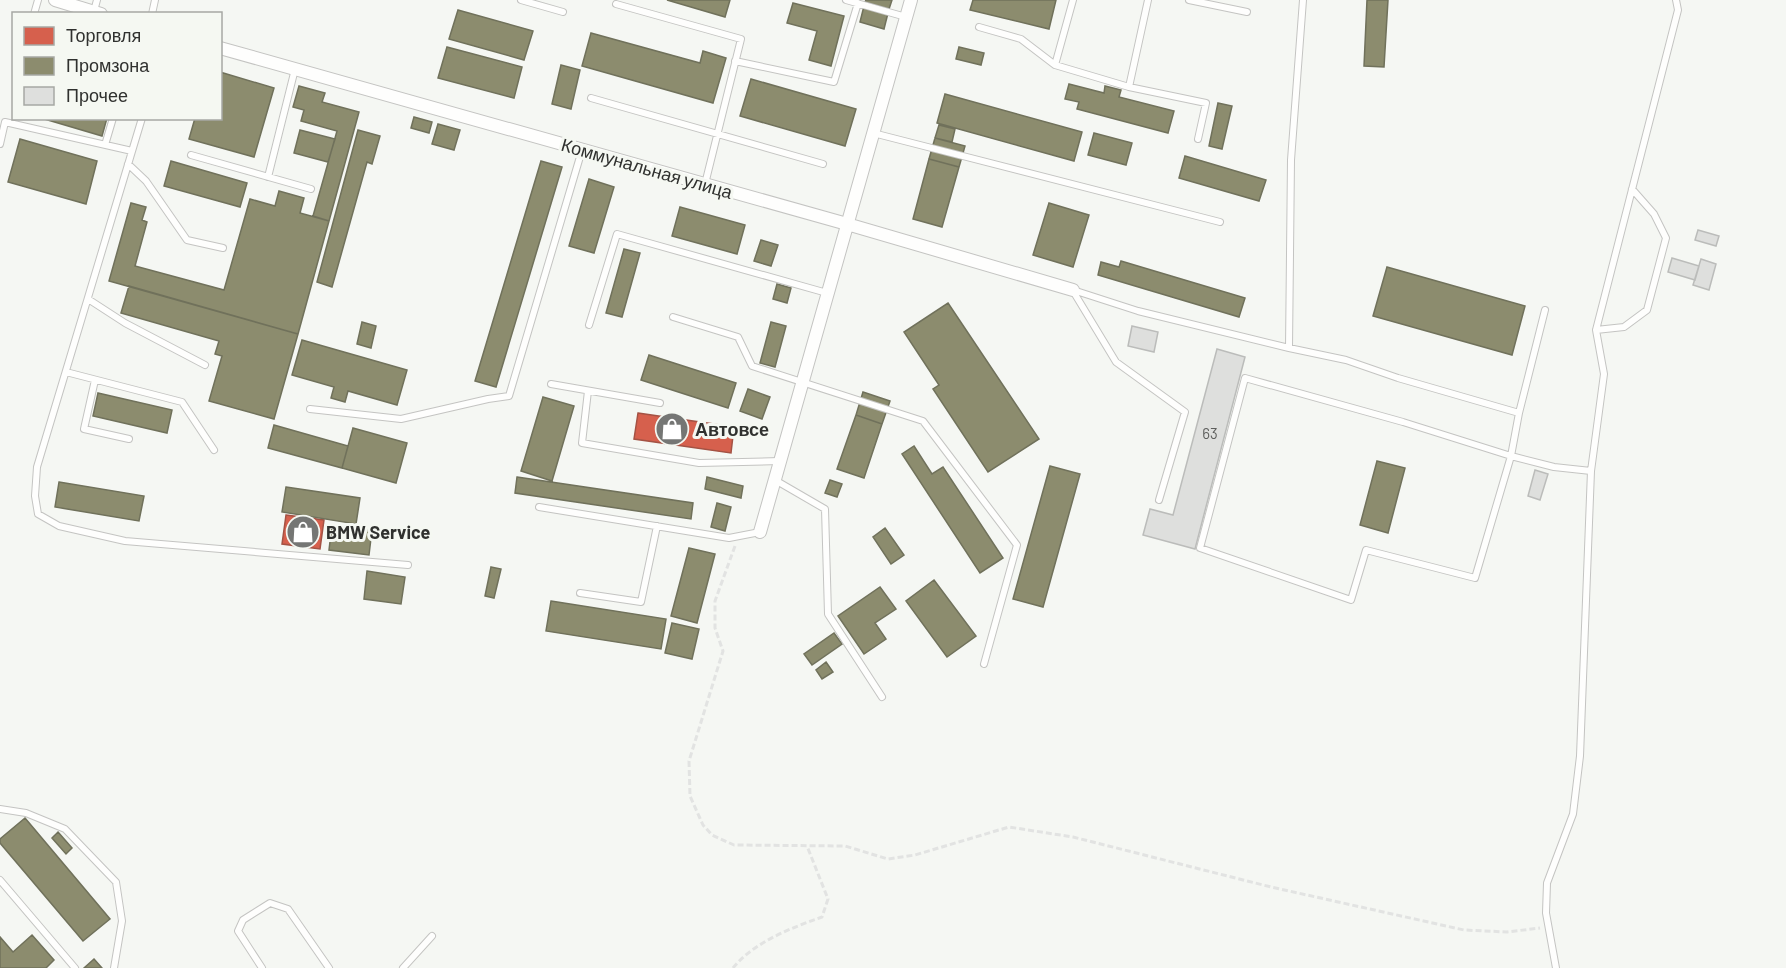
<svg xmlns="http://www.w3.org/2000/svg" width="1786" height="968" viewBox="0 0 1786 968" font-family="Barlow,sans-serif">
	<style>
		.shops { fill: #d6604d; stroke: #a45244; stroke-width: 1.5 }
		.industry { fill: #8c8c6e; stroke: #70715b; stroke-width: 1.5 }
		.building { fill: #dedfdd; stroke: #bbbcba; stroke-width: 1.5 }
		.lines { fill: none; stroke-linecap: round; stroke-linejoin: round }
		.service-casing { stroke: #c4c4c2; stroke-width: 8 }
		.minor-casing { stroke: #c4c4c2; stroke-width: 14 }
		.path { stroke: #e2e3e2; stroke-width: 3; stroke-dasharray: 6 3; stroke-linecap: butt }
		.service { stroke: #fefefd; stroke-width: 6 }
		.minor { stroke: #fefefd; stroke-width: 12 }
		.labels { text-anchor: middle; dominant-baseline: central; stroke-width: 6; stroke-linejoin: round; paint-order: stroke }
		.number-label { font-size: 15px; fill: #5d5e5c }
		.street-label { font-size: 18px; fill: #30312f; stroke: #f5f8f2 }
		.poi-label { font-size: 18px; font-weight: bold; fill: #30312f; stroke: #f5f8f2; text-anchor: start }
	</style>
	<rect width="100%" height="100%" fill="#f5f7f3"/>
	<!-- shops -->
	<path class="shops" d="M638,413l96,14 -3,26 -97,-14z
		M286,515l38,5 -4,29 -38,-5z"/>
	<!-- industry -->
	<path class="industry" d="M667,0h63l-5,17z
		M866,0h26l-3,9 -24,-7z
		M973,0h83l-7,29 -79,-19z
		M1367,0h21l-4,67 -20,-1z
		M865,2l24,7 -5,20 -24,-7z
		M793,3l51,13 -13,50 -22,-6 8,-29 -30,-8z
		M458,10l75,21 -9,29 -75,-21z
		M591,33l109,30 3,-12 23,7 -13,45 -131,-37z
		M447,47l75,20 -8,31 -76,-20z
		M959,47l25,6 -3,12 -25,-6z
		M561,65l19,5 -9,39 -19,-5z
		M220,72l54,16 -20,69 -65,-18 6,-21h25z
		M751,79l105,30 -11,37 -105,-30z
		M1069,84l35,9 1,-7 16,4 -2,7 55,14 -6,22 -91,-24 2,-7 -14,-3z
		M299,86l26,7 -3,9 37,10 -30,109 -16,-5 24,-85 -36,-10 3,-11 -11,-3z
		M945,94l137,38 -8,29 -137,-38z
		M1218,103l14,3 -10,43 -13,-3z
		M414,117l18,5 -3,11 -18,-5z
		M41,118h66l-5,18z
		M438,124l22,6 -6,20 -22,-6z
		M939,125l16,4 -3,13 -17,-4z
		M300,130l35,9 -7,23 -34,-9z
		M358,130l22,6 -8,28 -5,-2 -35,125 -15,-5z
		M1094,133l38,10 -6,22 -38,-10z
		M935,138l30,8 -6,21 -30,-8z
		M20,139l77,22 -11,43 -78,-22z
		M1185,156l81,24 -7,21 -80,-23z
		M929,159l30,8 -17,60 -29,-8z
		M171,161l76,22 -7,24 -76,-21z
		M541,161l21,6 -66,220 -21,-6z
		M589,179l25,8 -20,66 -25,-7z
		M279,191l25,7 -4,15 29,8 -31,113 -189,-53 22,-78 15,4 -4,13 5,2 -12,44 89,24 26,-91 25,7z
		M1049,203l40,12 -16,52 -40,-12z
		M680,207l65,18 -8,29 -65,-18z
		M761,240l17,5 -7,21 -17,-5z
		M624,249l16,4 -18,64 -16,-4z
		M1121,261l124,37 -6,19 -141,-42 3,-13 18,5z
		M1387,267l138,39 -13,49 -139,-39z
		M777,284l14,4 -4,15 -14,-4z
		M129,286l169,48 -24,85 -65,-18 13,-45 -7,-2 4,-13 -98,-28z
		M948,303l91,136 -51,33 -55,-83 6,-4 -35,-53z
		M362,322l14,4 -5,22 -14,-4z
		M771,322l15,4 -11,41 -15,-4z
		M302,340l105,30 -10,35 -49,-14 -3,11 -14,-4 3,-11 -42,-12z
		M649,355l87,28 -8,25 -87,-28z
		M748,389l22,8 -8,22 -22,-8z
		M863,392l27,9 -8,23 -26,-9z
		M98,393l74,17 -5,23 -74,-17z
		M543,397l31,9 -22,75 -31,-10z
		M856,415l26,9 -18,54 -27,-9z
		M274,425l74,21 -6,22 -74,-20z
		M353,428l54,15 -11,40 -54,-15z
		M914,446l18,28 11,-7 60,91 -23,15 -78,-119z
		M1377,461l28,7 -17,65 -28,-8z
		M1050,466l30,8 -37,133 -30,-8z
		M517,477l176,26 -2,16 -176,-26z
		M707,477l36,9 -2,12 -36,-9z
		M830,480l12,4 -5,13 -12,-4z
		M59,482l85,14 -5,25 -84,-14z
		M286,487l74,11 -4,26 -74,-12z
		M717,503l14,4 -6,24 -14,-4z
		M332,525l40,5 -3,25 -40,-5z
		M885,528l19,27 -13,9 -18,-27z
		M689,548l26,6 -18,69 -26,-7z
		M491,567l10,2 -7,29 -9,-2z
		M367,571l38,6 -4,27 -37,-5z
		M934,580l42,56 -29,21 -41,-56z
		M880,587l16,22 -21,14 11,16 -22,15 -26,-38z
		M551,601l115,18 -5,30 -115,-18z
		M672,623l27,6 -7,30 -27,-6z
		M834,633l8,11 -30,21 -8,-11z
		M826,662l7,10 -11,7 -6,-9z
		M25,818l85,101 -27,22 -83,-98v-4z
		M58,832l14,16 -6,6 -14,-16z
		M32,935l22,25 -8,8h-46v-31l13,15z
		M94,959l8,9h-18z"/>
	<!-- building -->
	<path class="building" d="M1698,230l21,6 -3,10 -21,-6z
		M1672,258l27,8 -4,14 -27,-8z
		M1701,259l15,5 -7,26 -16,-5z
		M1132,326l26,6 -4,20 -26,-6z
		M1217,349l28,8 -50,192 -52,-14 7,-26 23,6z
		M1535,470l13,4 -8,26 -12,-4z"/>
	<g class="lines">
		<!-- service casing -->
		<g class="service-casing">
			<path id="service" d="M521,0l42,12
				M846,0l60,17
				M1189,0l58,12
				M616,4l125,35 -36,145
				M94,11l3,-11
				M34,14l4,-14
				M152,14l3,-14
				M979,27l42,12 34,26 74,22 77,16 -8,36
				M735,61l99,21 24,-79
				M1055,65l18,-65
				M1129,87l19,-87
				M591,98l232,66
				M142,118l-105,349 -2,29 3,18 21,12 66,15 283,24
				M873,133l347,89
				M0,144l5,-22 127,29
				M105,145l8,-27
				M191,155l120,34
				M128,164l18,17 41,59 36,8
				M268,177l27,-108
				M1073,290l65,21 151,37 57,12 52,18 121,35
				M1073,291l43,71 69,50 -26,88
				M88,299l37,24 80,42
				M1545,310l-26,103 -8,43 -36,122 -109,-28 -15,50 -151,-52 45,-170 158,44 108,34 43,11 37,4
				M673,317l65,20 14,29 171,55 94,124 -33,119
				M589,325l28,-91 210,59
				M1596,330l28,-3 23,-17 19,-72 -12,-24 -22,-25
				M1289,348l2,-188 12,-160
				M66,372l116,30 32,48
				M95,380l-11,49 45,10
				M551,384l109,19
				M588,391l-6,52 117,20 81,-2
				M310,409l91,10 87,-20 21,-3 73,-246
				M775,480l50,29 3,105 54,83
				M539,507l190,31 31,-6
				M580,593l61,9 16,-76
				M0,809l26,4 39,16 51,53 6,39 -8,47
				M0,880l75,88
				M262,968l-24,-37 5,-11 27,-17 18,6 41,59
				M403,968l29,-32
				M1556,968l-10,-55 1,-30 26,-69 7,-58 11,-285 13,-97 -8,-44 82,-320 -2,-10"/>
		</g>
		<!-- minor casing -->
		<g class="minor-casing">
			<path id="minor" d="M55,0l46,14
				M220,48l627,176 226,66
				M760,532l151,-532"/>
		</g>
		<!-- path -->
		<path class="path" d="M735,546l-20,55v27l8,23 -34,110 1,35 13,29 9,10 22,10 111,1 43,13 27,-4 94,-28 64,10 198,50 193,43 43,2 33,-4
			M733,968c21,-26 58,-40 89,-51l6,-18 -21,-53"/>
		<!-- service -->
		<use href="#service" class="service"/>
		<!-- minor -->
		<use href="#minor" class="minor"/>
	</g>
	<!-- icons -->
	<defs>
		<g id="shop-disc" transform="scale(1.725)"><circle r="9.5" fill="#757674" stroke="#f5f8f2"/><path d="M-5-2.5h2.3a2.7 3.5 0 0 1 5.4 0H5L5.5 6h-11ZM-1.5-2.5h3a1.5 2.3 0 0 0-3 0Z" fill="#fff"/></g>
	</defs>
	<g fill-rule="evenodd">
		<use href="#shop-disc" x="672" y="429"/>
		<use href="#shop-disc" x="303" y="532"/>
	</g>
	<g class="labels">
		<!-- number labels -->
		<g class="number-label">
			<text x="1210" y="433">63</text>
		</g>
		<!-- street labels -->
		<g class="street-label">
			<text transform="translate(647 168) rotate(16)">Коммунальная улица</text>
		</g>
		<!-- poi labels -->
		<g class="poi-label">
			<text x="695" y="429">Автовсе</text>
			<text x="326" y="532">BMW Service</text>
		</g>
	</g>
	<!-- legend -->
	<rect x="12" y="12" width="210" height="108" fill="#f5f8f2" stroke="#a6a8a4" stroke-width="1.5"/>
	<rect x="24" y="27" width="30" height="18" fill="#d6604d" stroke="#a6a8a4" stroke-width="1.5"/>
	<text x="66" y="42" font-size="18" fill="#30312f">Торговля</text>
	<rect x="24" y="57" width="30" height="18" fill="#8c8c6e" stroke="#a6a8a4" stroke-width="1.5"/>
	<text x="66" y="72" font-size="18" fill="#30312f">Промзона</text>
	<rect x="24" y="87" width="30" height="18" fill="#dedfdd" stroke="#a6a8a4" stroke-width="1.5"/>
	<text x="66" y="102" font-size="18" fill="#30312f">Прочее</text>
</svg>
